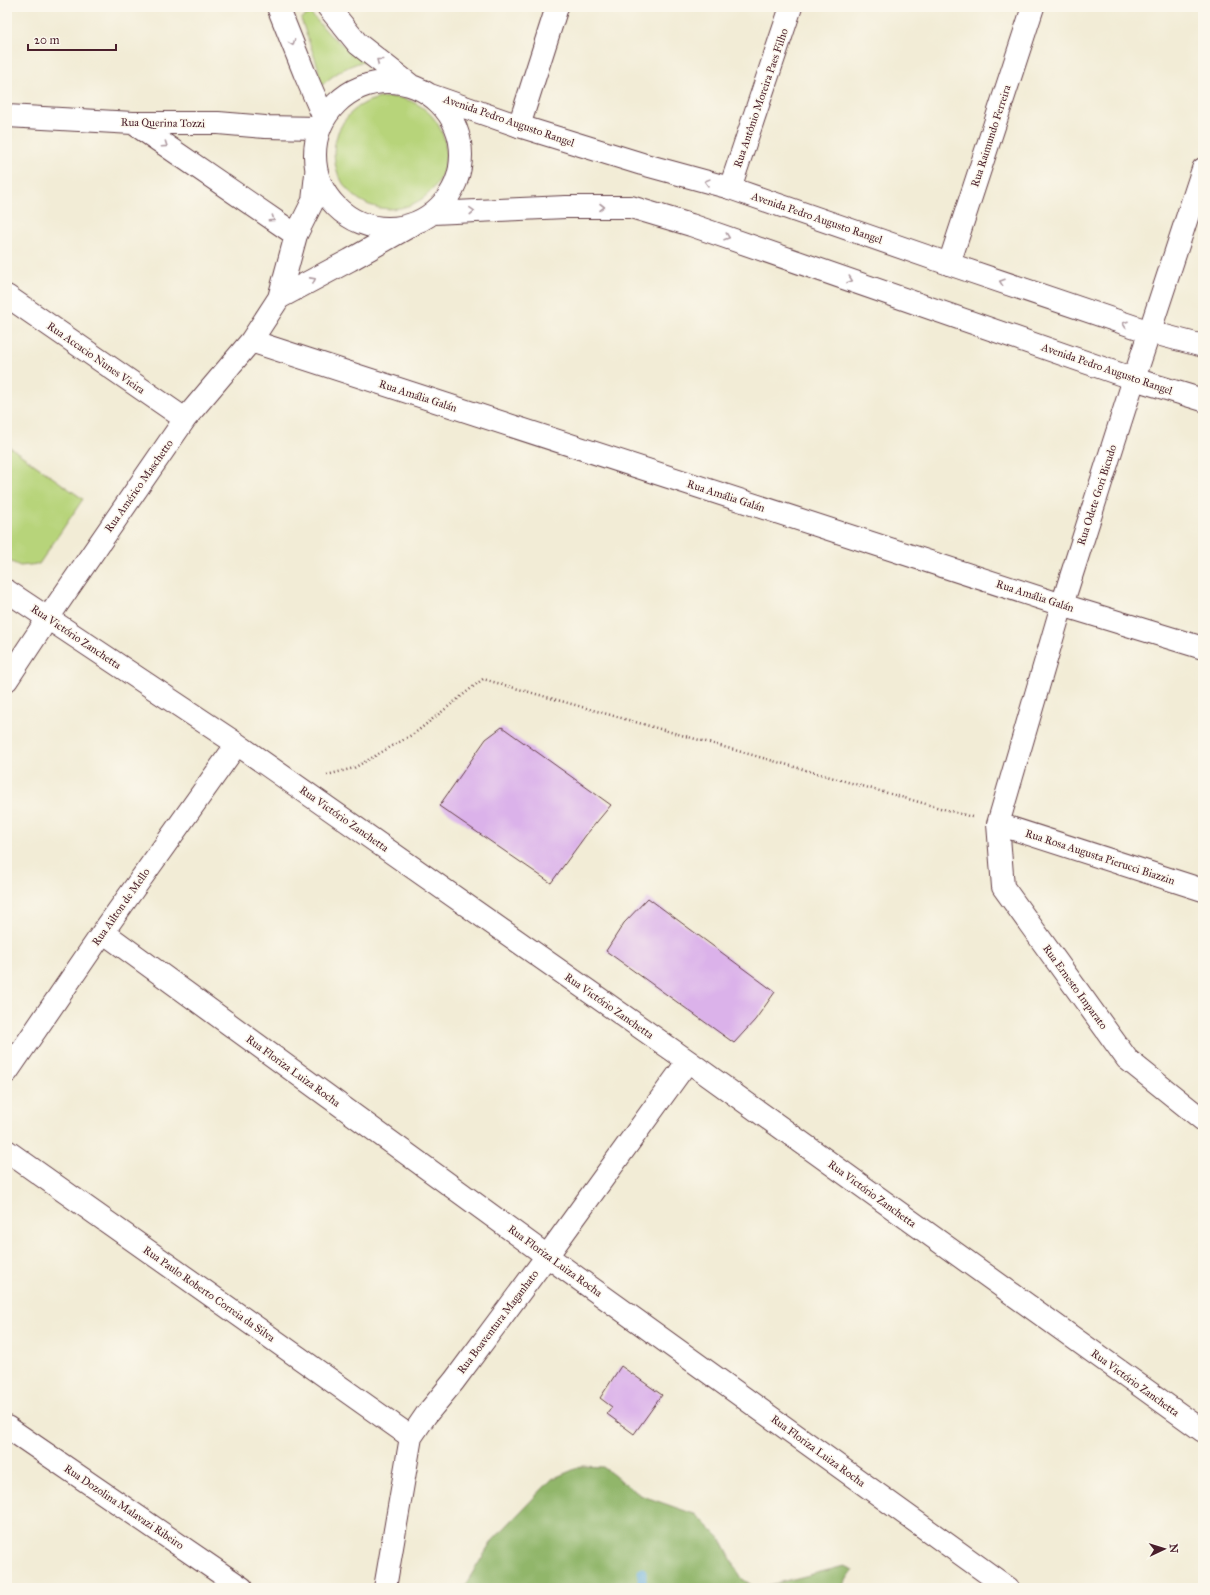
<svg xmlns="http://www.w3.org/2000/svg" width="1210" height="1595" viewBox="0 0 1210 1595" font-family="'IM FELL Great Primer',serif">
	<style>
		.green { fill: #b7d47a; stroke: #807a52 }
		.forest { fill: #91b66a; stroke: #6e6a4a }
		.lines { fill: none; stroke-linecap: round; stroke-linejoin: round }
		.stream { stroke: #5ea9d6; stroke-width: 9 }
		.building { fill: #dbb2ea }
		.minor-casing { stroke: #633e45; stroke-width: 24 }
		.tertiary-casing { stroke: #633e45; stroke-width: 24 }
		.path { stroke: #633e45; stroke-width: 2.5; stroke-dasharray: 1 3; stroke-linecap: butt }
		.minor { stroke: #fff; stroke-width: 22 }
		.tertiary { stroke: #fff; stroke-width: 22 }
		.oneway { stroke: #ae9aa0 }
		.labels { text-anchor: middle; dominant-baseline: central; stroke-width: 3; stroke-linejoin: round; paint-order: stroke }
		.street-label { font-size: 11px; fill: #4a1f2b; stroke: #fbf7ec }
	</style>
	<rect width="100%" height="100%" fill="#fbf7ec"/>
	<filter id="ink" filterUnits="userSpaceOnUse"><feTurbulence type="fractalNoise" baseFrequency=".025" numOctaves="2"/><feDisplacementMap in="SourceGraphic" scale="8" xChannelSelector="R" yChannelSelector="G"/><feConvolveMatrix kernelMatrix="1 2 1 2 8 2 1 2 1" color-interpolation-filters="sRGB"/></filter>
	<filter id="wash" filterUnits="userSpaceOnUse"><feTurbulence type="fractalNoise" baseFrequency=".012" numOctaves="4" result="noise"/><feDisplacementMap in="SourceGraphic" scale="16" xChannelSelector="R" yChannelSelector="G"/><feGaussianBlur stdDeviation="0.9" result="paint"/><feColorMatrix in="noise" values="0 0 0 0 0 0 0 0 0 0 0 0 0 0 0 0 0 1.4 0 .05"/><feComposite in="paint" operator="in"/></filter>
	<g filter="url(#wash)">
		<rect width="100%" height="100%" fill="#f2ecd6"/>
		<!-- green -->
		<path class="green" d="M310,13l21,23 33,25c-19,6 -29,12 -44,26l-2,-20 -17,-48z
			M334 153a56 56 0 1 1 112 0a56 56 0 1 1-112 0Z
			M7,445l76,54 -44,65 -19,2 -13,-6z"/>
		<!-- forest -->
		<path class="forest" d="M582,1466l21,1 37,28 57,20 23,23 21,40 15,10h-293l30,-48 59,-61z
			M844,1566l9,4 -12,18h-83z"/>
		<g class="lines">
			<!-- stream -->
			<path class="stream" d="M642,1588v-16"/>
		</g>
		<g id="blocks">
			<!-- building -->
			<path class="building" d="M502,727l109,78 -25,30 -35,48 -112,-77 47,-67z
				M648,898l127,94 -20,28 -21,23 -128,-92 18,-28z
				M621,1366l41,29 -28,39 -27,-20 5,-7 -12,-9z"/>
		</g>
	</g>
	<g filter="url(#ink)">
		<use href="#blocks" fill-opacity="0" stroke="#633e45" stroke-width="1"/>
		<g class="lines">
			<!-- minor casing -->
			<g class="minor-casing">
				<path id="minor" d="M7,116l126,7h85l47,4 54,1
					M133,123l163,112
					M519,126l38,-119
					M1203,169l-69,210 -72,226 -64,219 5,63 124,172 76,61
					M730,188l61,-181
					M949,264l84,-257
					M7,296l178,123
					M279,298l71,-38 62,-35
					M251,341l811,264 141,43
					M7,591l230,153 451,317 515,370
					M7,680l41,-62 137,-199 66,-78 28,-43 17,-63 17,-34 3,-27
					M998,824l205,66
					M103,932l444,324 461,332
					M7,1072l96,-140 134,-188
					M7,1151l404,286
					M7,1427l235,161
					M385,1588l26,-151 15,-22 28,-34 93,-125 141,-195"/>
			</g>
			<!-- tertiary casing -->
			<g class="tertiary-casing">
				<path id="tertiary" d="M278,7l26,65 20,46
					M328,7l30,37 51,40
					M315 155a73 73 0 1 1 146 0a73 73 0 1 1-146 0Z
					M430,95l89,31 123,38 88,24 219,76 201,68 53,14
					M433,213l133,-6h65l60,18 443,154 69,21"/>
			</g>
			<!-- path -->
			<path class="path" d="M327,775l27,-7 61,-35 68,-54 489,138"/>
			<!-- minor -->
			<use href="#minor" class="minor"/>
			<!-- tertiary -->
			<use href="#tertiary" class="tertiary"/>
		</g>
		<!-- one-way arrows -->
		<defs><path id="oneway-chevron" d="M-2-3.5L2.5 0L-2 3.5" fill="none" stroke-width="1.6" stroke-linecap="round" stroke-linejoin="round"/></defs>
		<g class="oneway">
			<use href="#oneway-chevron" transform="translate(292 43) rotate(69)"/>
			<use href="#oneway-chevron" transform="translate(379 61) rotate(-142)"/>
			<use href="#oneway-chevron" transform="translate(165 145) rotate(34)"/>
			<use href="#oneway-chevron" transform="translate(707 182) rotate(-165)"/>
			<use href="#oneway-chevron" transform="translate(602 207)"/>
			<use href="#oneway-chevron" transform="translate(472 211) rotate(-3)"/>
			<use href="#oneway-chevron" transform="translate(272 219) rotate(34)"/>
			<use href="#oneway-chevron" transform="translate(727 237) rotate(19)"/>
			<use href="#oneway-chevron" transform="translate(313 280) rotate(-28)"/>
			<use href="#oneway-chevron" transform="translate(850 280) rotate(19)"/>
			<use href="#oneway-chevron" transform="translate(1002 282) rotate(-161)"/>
			<use href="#oneway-chevron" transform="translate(1125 324) rotate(-161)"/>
		</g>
	</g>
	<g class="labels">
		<!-- street labels -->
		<g class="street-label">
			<text transform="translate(761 98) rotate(-71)">Rua Antônio Moreira Paes Filho</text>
			<text transform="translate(509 121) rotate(19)">Avenida Pedro Augusto Rangel</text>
			<text transform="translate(163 123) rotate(1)">Rua Querina Tozzi</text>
			<text transform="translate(991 136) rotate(-72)">Rua Raimundo Ferreira</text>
			<text transform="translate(817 218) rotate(19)">Avenida Pedro Augusto Rangel</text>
			<text transform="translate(96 358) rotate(35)">Rua Accacio Nunes Vieira</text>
			<text transform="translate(1107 369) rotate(19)">Avenida Pedro Augusto Rangel</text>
			<text transform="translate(418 396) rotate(18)">Rua Amália Galán</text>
			<text transform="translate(139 486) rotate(-55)">Rua Américo Maschetto</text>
			<text transform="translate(1097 495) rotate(-72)">Rua Odete Gori Bicudo</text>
			<text transform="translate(726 496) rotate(18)">Rua Amália Galán</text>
			<text transform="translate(1035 596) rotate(18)">Rua Amália Galán</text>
			<text transform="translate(76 637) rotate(34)">Rua Victório Zanchetta</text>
			<text transform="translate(344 819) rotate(35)">Rua Victório Zanchetta</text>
			<text transform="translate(1100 857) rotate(18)">Rua Rosa Augusta Pierucci Biazzin</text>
			<text transform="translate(121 907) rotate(-55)">Rua Ailton de Mello</text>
			<text transform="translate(1075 987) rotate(54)">Rua Ernesto Imparato</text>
			<text transform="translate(609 1006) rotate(35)">Rua Victório Zanchetta</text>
			<text transform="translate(293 1071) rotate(36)">Rua Floriza Luiza Rocha</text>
			<text transform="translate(872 1194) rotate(36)">Rua Victório Zanchetta</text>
			<text transform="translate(555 1261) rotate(36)">Rua Floriza Luiza Rocha</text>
			<text transform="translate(209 1294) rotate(35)">Rua Paulo Roberto Correia da Silva</text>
			<text transform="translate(498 1322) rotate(-53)">Rua Boaventura Maganhato</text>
			<text transform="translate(1135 1383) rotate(36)">Rua Victório Zanchetta</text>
			<text transform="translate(818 1451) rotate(36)">Rua Floriza Luiza Rocha</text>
			<text transform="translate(124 1507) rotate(34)">Rua Dozolina Malavazi Ribeiro</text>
		</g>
	</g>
	<!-- margin -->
	<rect width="1210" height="1595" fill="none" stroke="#fbf7ec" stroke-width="24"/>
	<!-- north arrow -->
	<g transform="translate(1164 1549) rotate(86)" stroke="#fbf7ec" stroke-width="3" paint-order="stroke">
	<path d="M0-3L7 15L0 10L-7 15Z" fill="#4a1f2b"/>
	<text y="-6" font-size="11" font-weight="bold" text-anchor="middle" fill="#4a1f2b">N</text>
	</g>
	<!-- scale -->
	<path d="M28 44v6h88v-6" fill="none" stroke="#4a1f2b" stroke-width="2"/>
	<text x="34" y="44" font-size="12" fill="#4a1f2b" stroke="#fbf7ec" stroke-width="3" paint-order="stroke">20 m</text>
</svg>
